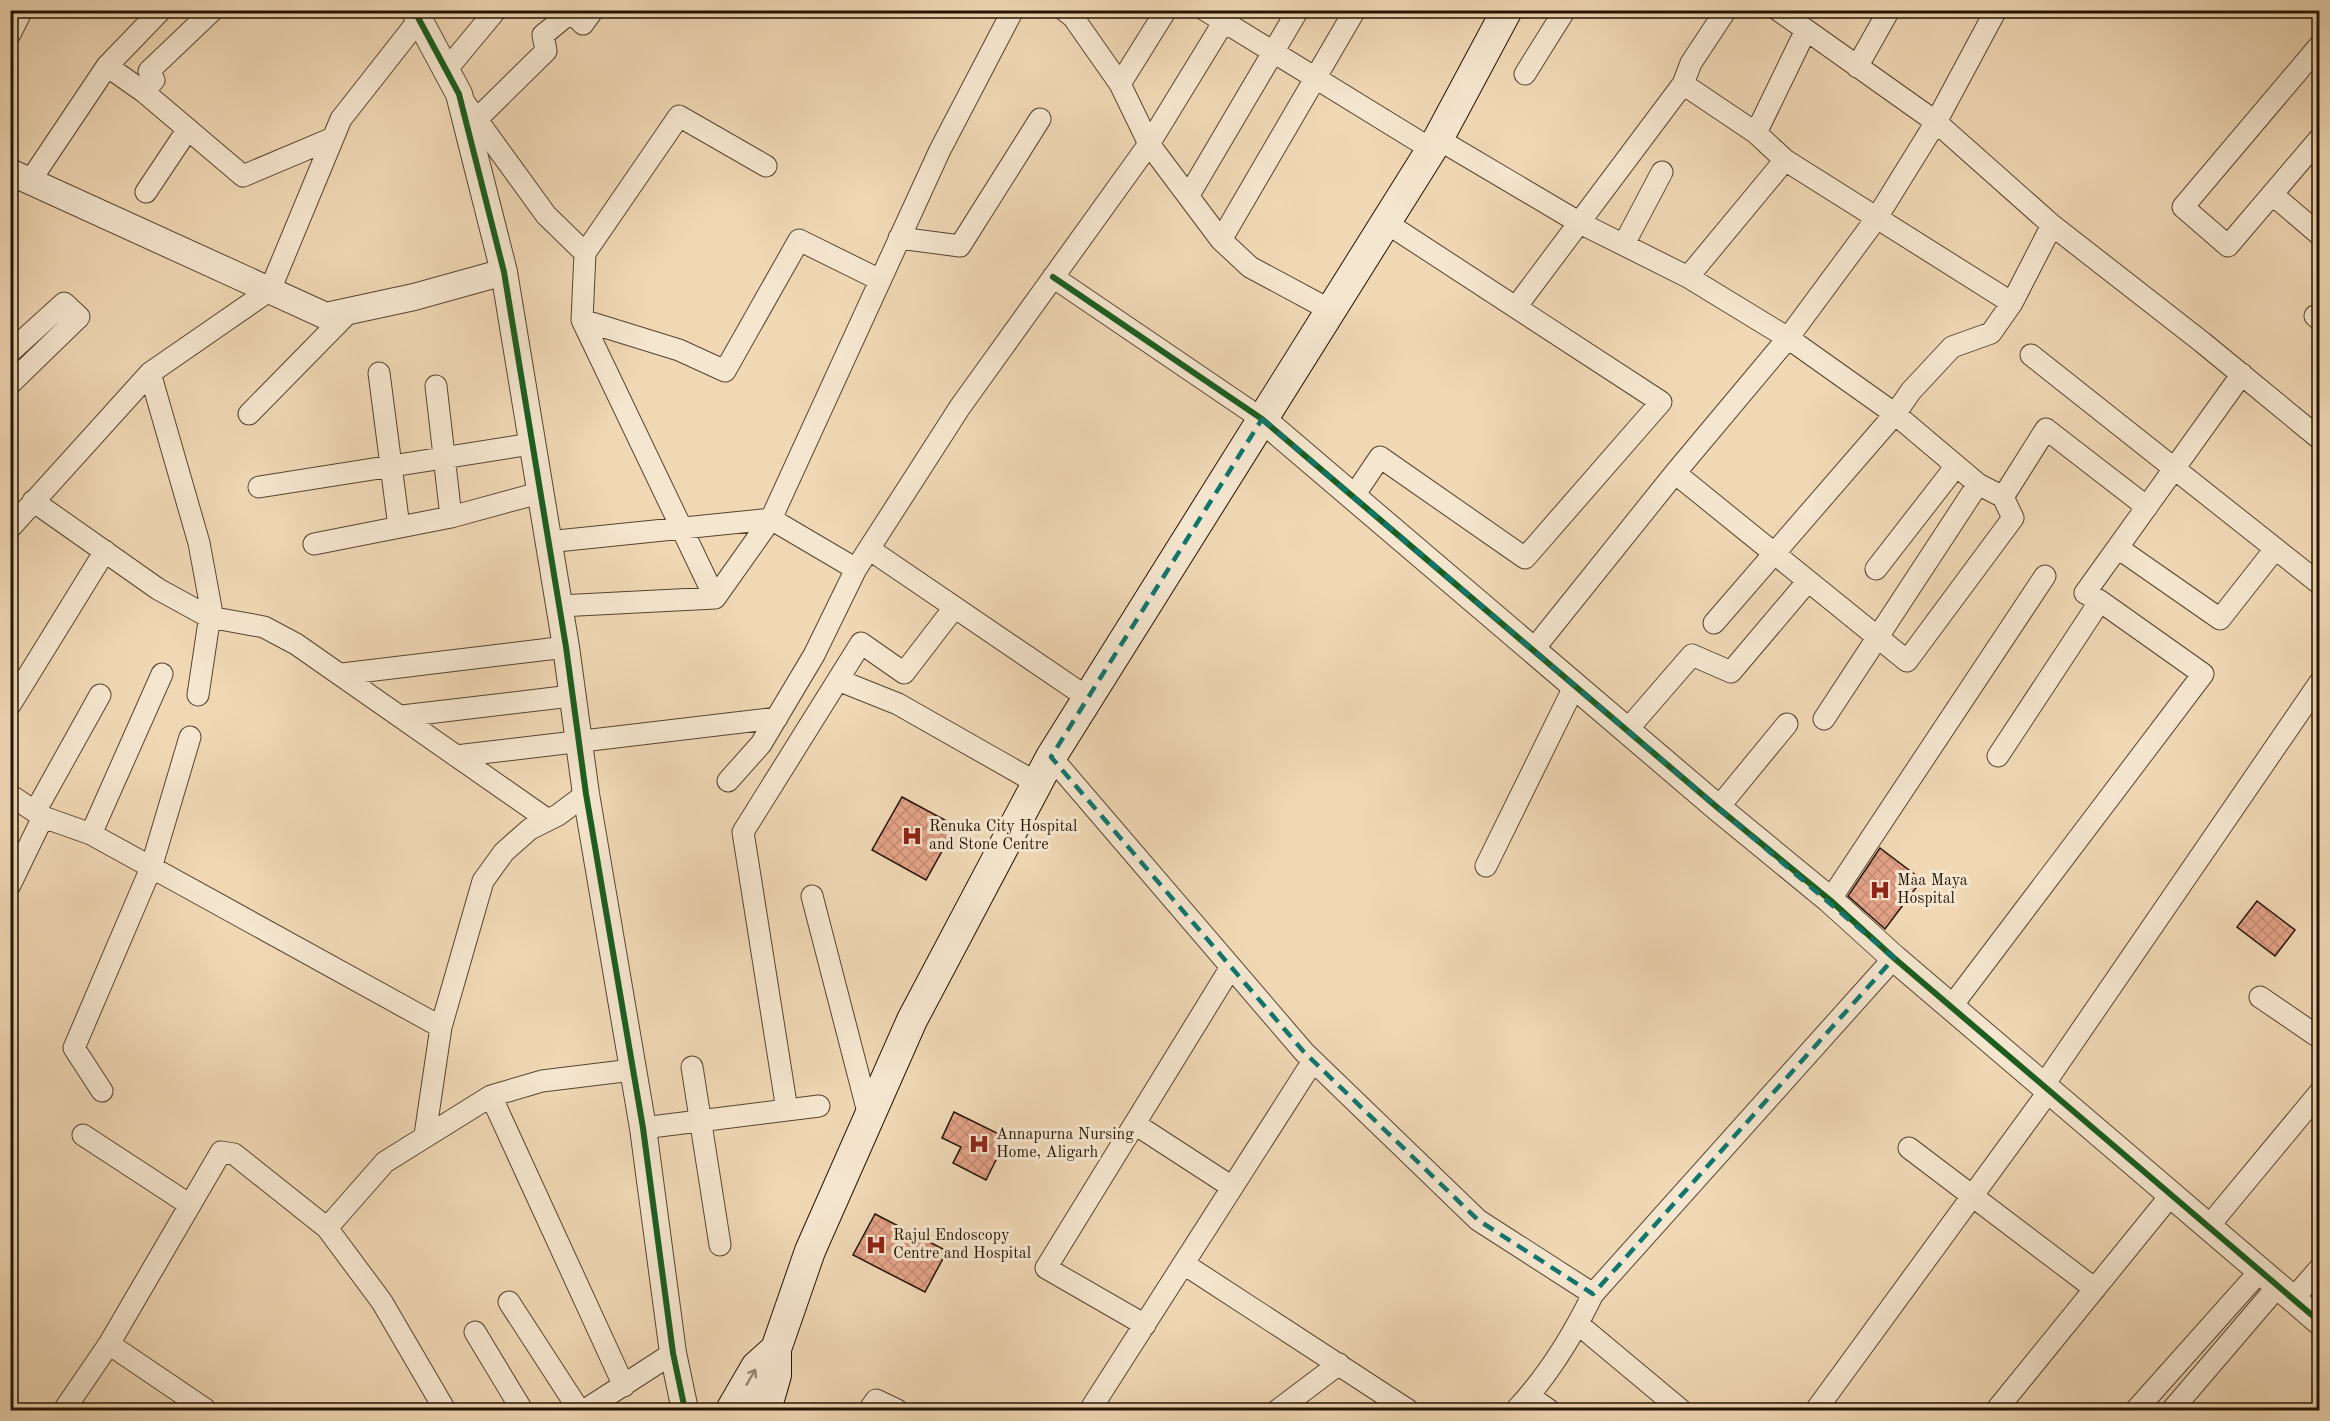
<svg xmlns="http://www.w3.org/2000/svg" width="2330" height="1421" viewBox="0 0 2330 1421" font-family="'Old Standard TT',serif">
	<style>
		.building { fill: url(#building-cross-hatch); stroke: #231303; stroke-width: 1.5 }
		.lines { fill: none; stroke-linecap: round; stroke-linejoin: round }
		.minor-casing { stroke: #564430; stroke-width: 23 }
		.tertiary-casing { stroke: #564430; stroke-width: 28 }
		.secondary-casing { stroke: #231303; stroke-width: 32 }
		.minor { stroke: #f5e6cf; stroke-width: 21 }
		.tertiary { stroke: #f5e6cf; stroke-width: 26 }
		.secondary { stroke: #f5e6cf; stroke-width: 30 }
		.cycleway-casing { stroke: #f5e6cf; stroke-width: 10 }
		.cycleway { stroke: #1b5e20; stroke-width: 6 }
		.oneway { stroke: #968773 }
		.marked { fill: none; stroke: #0f766e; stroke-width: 4.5; stroke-dasharray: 12 8; stroke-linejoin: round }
		.labels { text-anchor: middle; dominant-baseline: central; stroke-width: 6; stroke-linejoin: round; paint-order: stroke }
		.poi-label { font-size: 16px; fill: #231303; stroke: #f5e6cf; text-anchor: start }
	</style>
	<defs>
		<pattern id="building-cross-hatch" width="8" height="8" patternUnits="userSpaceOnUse" patternTransform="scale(1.5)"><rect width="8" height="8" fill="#e4a388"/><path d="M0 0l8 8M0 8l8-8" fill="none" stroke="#c38b74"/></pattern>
	</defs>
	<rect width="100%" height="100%" fill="#f0d8b5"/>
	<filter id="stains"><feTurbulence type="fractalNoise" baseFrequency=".00333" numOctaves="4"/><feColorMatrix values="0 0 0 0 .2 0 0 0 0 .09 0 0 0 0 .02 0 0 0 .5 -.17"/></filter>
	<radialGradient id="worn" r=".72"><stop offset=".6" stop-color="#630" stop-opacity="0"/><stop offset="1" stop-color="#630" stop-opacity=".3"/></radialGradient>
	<!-- building -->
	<path class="building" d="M902,797l54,29 -30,54 -54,-30z
		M1880,848l42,32 -37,49 -37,-33z
		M2257,901l38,29 -20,26 -38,-29z
		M954,1112l53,26 -21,42 -33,-17 8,-16 -19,-9z
		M875,1214l72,37 -22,41 -72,-37z"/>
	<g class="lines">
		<!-- minor casing -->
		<g class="minor-casing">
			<path id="minor" d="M1064,10l9,7 47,67 29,60 72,96 29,27 80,43
				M1205,10l226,139
				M1778,10l158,112 116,103 150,117 118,97
				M10,34l12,-24
				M2320,45l-137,162 45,39 92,-108
				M107,66l54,-56
				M1857,67l32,-57
				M447,69l49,-59
				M1525,74l40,-64
				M1120,84l46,-74
				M1683,84l8,-21 35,-53
				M144,92l99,84 90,-38
				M464,102l82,113 39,38 -3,67 133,278 -156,8
				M476,120l70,-69 -3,-16 28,-23 12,12 10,-14
				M1756,133l49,-101
				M1438,139l142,84 108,54 100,61 107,76 83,70 25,13 10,21 -106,143 -232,-188
				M30,181l77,-115 37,26 10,-12 -5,-9 64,-61
				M146,192l42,-63
				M1189,195l109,-185
				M2273,195l47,40
				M899,238l61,8 80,-127
				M1221,240l134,-230
				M1624,244l38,-72
				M585,253l94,-137 87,50
				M1053,277l209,142
				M1688,277l97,-117
				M1516,307l167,-223 73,49 29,27 227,143
				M2315,316l5,4
				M582,320l97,30 46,21 74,-131 81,40
				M10,352l54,-49 15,14 -69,67
				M2031,355l289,229
				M150,373l49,170 12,65 -13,87
				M379,373l20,154
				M436,386l15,131
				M249,414l102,-104
				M259,487l272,-43
				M1353,497l27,-40 145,101 136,-156 -276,-180
				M2003,497l43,-68 101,78
				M33,501l125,88 51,28 55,10 32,17 252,176
				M10,528l140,-155 120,-83 71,-171 77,-98
				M547,542l224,-23 85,50
				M314,544l137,-27 88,-24
				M2118,548l102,71 55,-70
				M869,549l219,149
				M1876,569l80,-103
				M715,598l56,-79 169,-369 73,-140
				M1714,623l181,-209 16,-23 41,-44 39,-14 21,-30 40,-78
				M1533,650l142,-177 113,-135 88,-119 60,-97 60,-112
				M342,674l224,-27
				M838,680l60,24 139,79
				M10,705l95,-154
				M402,716l169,-20
				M1824,719l154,-235
				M1627,730l65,-75 39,17 77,-91
				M456,756l321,-38
				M1998,756l102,-155 -15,-8 157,-219
				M1051,757l253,295 174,168 115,74c-20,41 -46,83 -77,116
				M728,781l33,-37 53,-89 42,-86 104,-162 189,-263 82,-134
				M10,795l33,22 48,17 350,193 42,-146 21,-29 26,-23 28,-14 28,-21
				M1718,808l69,-84
				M36,810l64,-115
				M91,834l71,-160
				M1486,866l89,-181
				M10,885l33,-68
				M812,896l57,220
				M1830,900l215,-324
				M2260,997l60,41
				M1951,1007l252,-333 -103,-73
				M692,1067l28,178
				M2043,1086l277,-404
				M102,1091l-28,-43 77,-180 39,-131
				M491,1096l133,290
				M787,1110l-44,-278 118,-189 43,30 50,-65
				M1135,1124l97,63
				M643,1128l176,-22
				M83,1135l107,70
				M425,1135l16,-108
				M1909,1148l186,141
				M2208,1227l112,-135
				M327,1228l58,-66 106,-66 51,-15 90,-11
				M1184,1264l224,146
				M1593,1294l301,-336
				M2293,1299l27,-31
				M509,1302l70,108
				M1578,1324l103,86
				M1145,1325l-99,-57 185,-301
				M475,1332l47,78
				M109,1344l112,-192 13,2 93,74 55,74 63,108
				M1529,1396l20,14
				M1998,1408l173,-213
				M64,1410l45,-66 96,65
				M585,1410l88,-57
				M869,1410l7,-10 21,10
				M1090,1410l223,-349
				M1278,1410l61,-46
				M1816,1410l233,-319
				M2136,1410l124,-139
				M2172,1410l106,-124"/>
		</g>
		<!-- tertiary casing -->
		<g class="tertiary-casing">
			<path id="tertiary" d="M414,10l45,84 45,178 62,375 20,147 57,334 30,225 12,57
				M10,172l316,144 88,-19 90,-25
				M1262,419l456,389 112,92 64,58 426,364"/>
		</g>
		<!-- secondary casing -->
		<g class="secondary-casing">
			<path id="secondary" d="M731,1410l25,-43 20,-18
				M766,1410l10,-35v-26l34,-98 102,-231 139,-263 387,-618 69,-129"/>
		</g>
		<!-- minor -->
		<use href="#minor" class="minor"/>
		<!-- tertiary -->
		<use href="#tertiary" class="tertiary"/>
		<!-- secondary -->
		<use href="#secondary" class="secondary"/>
		<!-- cycleway casing -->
		<g class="cycleway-casing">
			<path id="cycleway" d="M414,10l45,84 45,178 62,375 20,147 57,334 30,225 12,57
				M1053,277l209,142 456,389 112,92 64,58 426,364"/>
		</g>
		<!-- cycleway -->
		<use href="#cycleway" class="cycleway"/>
	</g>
	<!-- one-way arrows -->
	<defs><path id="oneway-shaft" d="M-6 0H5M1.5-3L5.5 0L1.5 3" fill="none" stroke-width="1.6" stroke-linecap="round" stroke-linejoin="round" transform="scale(1.5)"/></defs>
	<use class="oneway" href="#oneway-shaft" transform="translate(751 1377) rotate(-60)"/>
	<!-- marked area -->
	<path class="marked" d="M1262,419l632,539 -301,336 -115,-74 -174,-168 -253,-295z"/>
	<!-- icons -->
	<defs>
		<g id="hospital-bare" transform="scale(1.62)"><path d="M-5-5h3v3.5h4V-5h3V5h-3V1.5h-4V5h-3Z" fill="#8f2418" stroke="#f5e6cf" stroke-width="2.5" paint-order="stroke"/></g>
	</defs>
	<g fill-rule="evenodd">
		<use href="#hospital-bare" x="912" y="836"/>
		<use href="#hospital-bare" x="1880" y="890"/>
		<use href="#hospital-bare" x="979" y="1144"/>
		<use href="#hospital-bare" x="876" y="1245"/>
	</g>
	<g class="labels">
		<!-- poi labels -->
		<g class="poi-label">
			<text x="929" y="827">Renuka City Hospital<tspan x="929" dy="18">and Stone Centre</tspan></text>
			<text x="1897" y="881">Maa Maya<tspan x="1897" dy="18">Hospital</tspan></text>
			<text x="996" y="1135">Annapurna Nursing<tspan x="996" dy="18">Home, Aligarh</tspan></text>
			<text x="893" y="1236">Rajul Endoscopy<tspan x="893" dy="18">Centre and Hospital</tspan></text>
		</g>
	</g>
	<!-- margin -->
	<rect width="2330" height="1421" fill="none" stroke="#f0d8b5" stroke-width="36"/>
	<rect x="12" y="12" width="2306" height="1397" fill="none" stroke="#231303" stroke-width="3"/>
	<rect x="18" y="18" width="2294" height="1385" fill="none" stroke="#231303" stroke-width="1.5"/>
	<rect width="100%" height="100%" filter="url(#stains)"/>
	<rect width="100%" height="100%" fill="url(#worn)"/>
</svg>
